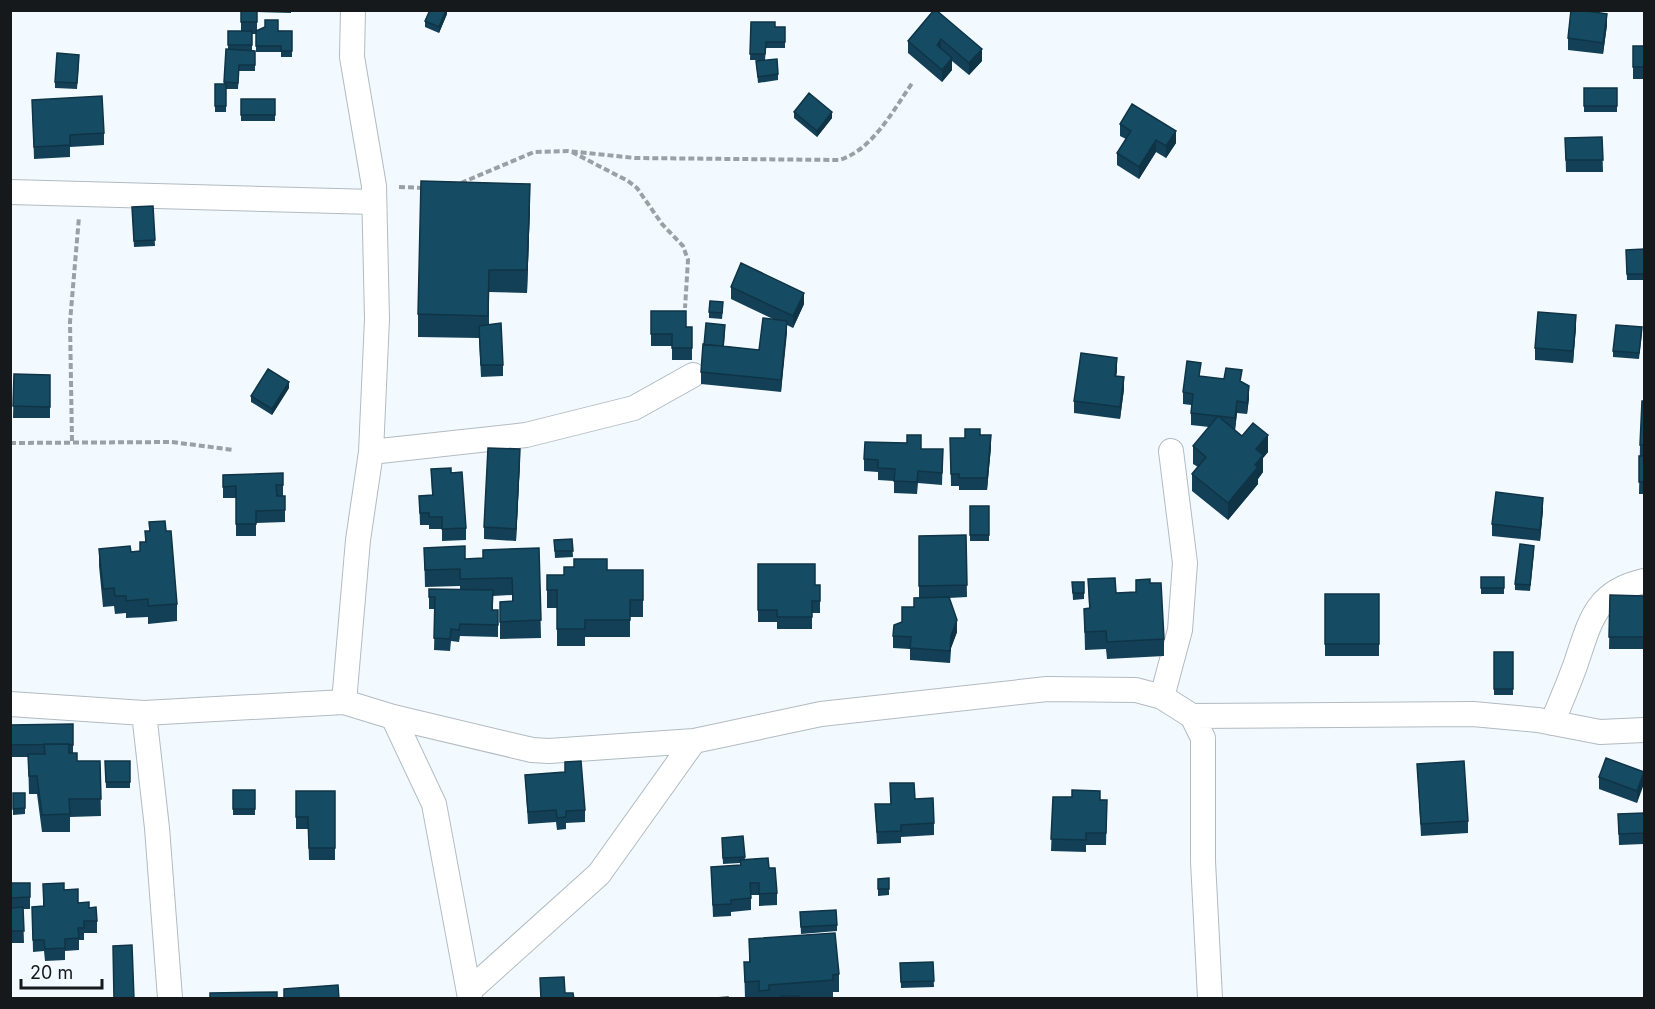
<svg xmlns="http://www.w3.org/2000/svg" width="1655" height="1009" viewBox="0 0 1655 1009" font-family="Inter,sans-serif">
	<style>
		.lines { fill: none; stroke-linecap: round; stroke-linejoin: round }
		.street-casing { stroke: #b1bbc1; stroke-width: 26 }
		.path { stroke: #9aa0a4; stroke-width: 4; stroke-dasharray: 6 3; stroke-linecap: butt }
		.street { stroke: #fff; stroke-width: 24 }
		.wall { fill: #134056 }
		.shaded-wall { fill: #0f3446 }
		.building { fill: #164b64; stroke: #0f3446; stroke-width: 1.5 }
	</style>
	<rect width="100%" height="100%" fill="#f2faff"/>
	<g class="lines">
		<!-- street casing -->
		<g class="street-casing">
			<path id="street" d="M10,192l363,10
				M371,452l155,-17 108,-27 59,-33
				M1162,697l18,-67 5,-67 -14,-112
				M344,702l14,-162 13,-88 6,-133 -3,-133 -22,-129 1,-47
				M10,704l134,9 200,-11 49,15 139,33 17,1 145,-10 127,-27 226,-25 89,1 26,7 30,19 281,-2 65,6 62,12 44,-2
				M144,713l13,115 13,170
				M1192,716l11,22v123l7,137
				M393,717l41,87 36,194
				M1552,723c8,-19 16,-38 23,-57 15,-43 19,-74 69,-85
				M470,990l129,-116 95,-133"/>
		</g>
		<!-- path -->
		<path class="path" d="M572,152l56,29 9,7 25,36 21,22 5,14 -3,48
			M461,183l73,-31 34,-1 67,7 204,2c34,-10 54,-50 74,-78
			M399,187l25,1
			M72,441l-2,-119 9,-105
			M10,443l162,-1 62,8"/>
		<!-- street -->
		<use href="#street" class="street"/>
	</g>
	<!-- wall -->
	<path class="wall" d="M241,10h50v3l-34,-1v18l35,1v26h-11v-5h-25v-18h-4v16l3,1v20h-16l-1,18h-12v23h-11v-28h9l2,-35h2v-18h13z
		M447,10v4l-8,19 -14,-6v-6z
		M934,10l48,51 -13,14 -17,-14v9l-10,12 -34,-29v-12z
		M751,22l24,5h10v21h-19l-1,12 13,14v6l-20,3 -2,-22 4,-1h-10z
		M1607,25l-4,29 -35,-4v-12z
		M1633,46h11v33h-11z
		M79,61l-2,28 -22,-1v-6z
		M1584,88h33v24h-33z
		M241,99h34v22h-34z
		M32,100l72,33v12l-34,2v10l-36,2z
		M794,112l38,6 -15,19 -23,-19z
		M1120,124l56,19 -10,15 -10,-6 -17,27 -22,-14v-12l9,-14 -6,-3z
		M1602,137l1,35h-37l-1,-34z
		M153,206l2,40 -21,1 -2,-40z
		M530,206l-3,87 -38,-1v33l14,40v11l-22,1 -2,-39 -61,-1v-23z
		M1644,249v31h-17l-1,-30z
		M731,287l73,17 -11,24 -6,-3 -6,67 -80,-8v-12l3,-27 21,-14 -1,15 35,4 16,-30 -44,-21z
		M723,308l-1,11 -13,-1v-6z
		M651,311l35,16h6v33h-20v-14h-21z
		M1576,327l-3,36 -38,-3v-12z
		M1642,333l-3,26 -26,-2v-6z
		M1117,370l-1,6 8,13 -4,30 -46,-6v-12z
		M14,374l36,1v43h-37z
		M1201,376l41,6 7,16 -2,16 -10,-1 -2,17 7,6 26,16 -5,6v14l-5,7v5l-30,36 -36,-29v-17l6,-7 -5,-3v-18l16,-19 -18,-2v-20l-8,-1v-12z
		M289,388l-17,27 -21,-13v-6z
		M1644,401v93h-5l1,-49z
		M980,435l11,12 -4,43h-28v-4h-8l-1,-48h15z
		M921,449h22l-1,36 -24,-2 -1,11 -23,-1v-12l-16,-1v-8l-14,-1v-12z
		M520,461l-4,80 -32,-2v-12z
		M431,469l20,4 15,55v12l-24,1v-12h-13v-4h-9l-1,-29 13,-1z
		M283,473v23h2v26l-29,1v13h-20v-38h-13v-23z
		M970,506h19v35h-19z
		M1543,510l-3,31 -48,-5v-12z
		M145,531h21l11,73v17l-29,3v-7l-22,1v-5l-11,1 -1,-8 -11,1 -4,-41v-17l32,3 9,-1v-9h5z
		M966,535l1,62 -18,1 8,34 -6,16 -1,15 -40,-3v-11l-17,-1v-12l9,-14 12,-15 5,-9v-62z
		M572,539l1,18 -18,1 -1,-18z
		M424,548l41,11 18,-1 56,-10 2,90 -41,1v-37l12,-1v-6l-19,1v14h5v27l-38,-1 -1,6 -8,-1 -1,10 -16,-1 1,-41h-6v-20l31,1v-4l-35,1z
		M1534,552l-4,39 -15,-1v-6z
		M758,564l57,21h5v28h-8v16h-35v-7h-19z
		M607,570h36v47h-13v20h-45v9h-28v-38h-10v-33h17z
		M1481,577h23v17h-23z
		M1088,579l28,14 20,-1 14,-9 14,56v17l-57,3 -1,-10 -21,1 -1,-41 5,-1z
		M1072,582l12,11v6l-11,1z
		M1325,594h54v62h-54z
		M1610,595l34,1v53h-35z
		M1494,652h19v43h-19z
		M73,724v29l4,8h23l1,55 -31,1v15h-28l-5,-38h-8l-1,-37h-18v-32z
		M105,761h25v27h-24z
		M1417,764l51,57v12l-47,3z
		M1644,772l-7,31 -38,-14v-12z
		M525,775l60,35v12l-19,1v6l-9,1 -1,-8 -28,2z
		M890,783l25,16 19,24v12l-33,2v6l-24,1 -2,-40h16z
		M233,790h22v25h-22z
		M296,791h39v69h-26l-1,-31h-12z
		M13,793h12v21l-12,1z
		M1053,797l54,3 -1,45h-20v7l-35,-1z
		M1644,813v31l-25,1 -1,-31z
		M743,836l2,24 24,8 8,25v12l-18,1v-11h-8v15l-20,2v4l-18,1 -2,-50 29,-2v-2l-17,1 -1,-20z
		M889,878v17l-11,1v-17z
		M10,883h20v26h-7l1,34h-14z
		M43,884l21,6 14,13 11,5 8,13v12h-13v7h-5v10l-14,1v9l-20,1 -1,-10 -11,1 -1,-45 11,-1z
		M800,912l37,13v6l-36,3z
		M749,939l90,35v18h-6v5l-14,2h-74l-1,-37h5z
		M933,962l1,25 -33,1 -1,-25z"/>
	<!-- shaded-wall -->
	<path class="shaded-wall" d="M446,10h1v4l-8,19v-6z
		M1607,14v11l-4,29v-11z
		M941,39v12l-4,-6z
		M982,49v12l-13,14v-12z
		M952,58v12l-10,12v-12z
		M832,112v6l-15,19v-6z
		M1176,131v12l-10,15v-12z
		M1156,140v12l-17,27v-12z
		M530,184v22l-3,87v-23z
		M804,293v11l-11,24v-12z
		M1576,315v12l-3,36v-12z
		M787,321v12l-6,59v-12z
		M1117,358v12l-2,18v-12z
		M1124,377v12l-4,30v-12z
		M289,382v6l-17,27v-6z
		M1249,386v12l-2,16v-11z
		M1237,401v12l-2,17v-12z
		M991,435v12l-4,43v-12z
		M1268,435v17l-5,6v14l-5,7v5l-30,36v-17l28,-54z
		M520,449v12l-4,80v-12z
		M1543,498v12l-3,31v-11z
		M957,620v12l-6,16 -1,15 1,-27z
		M1644,772v12l-7,19v-12z"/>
	<!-- building -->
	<path class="building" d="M241,10h16v12h-16z
		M430,10h16l-7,17 -14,-6z
		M934,10h2l46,39 -13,14 -28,-24 -4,6 15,13 -10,12 -34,-29z
		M1571,10h9l27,4 -4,29 -35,-5z
		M265,20h13v11h14v20h-11v-5h-25v-15l9,-4z
		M751,22h24v5h10v15h-19l-1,12h-15z
		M228,31h24v14h-24z
		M1633,46h11v21h-11z
		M226,49l29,2v14h-16l-1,18 -14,-1z
		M57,53l22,2 -2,28 -22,-1z
		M777,59l1,15 -20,3 -2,-16z
		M215,84h11v22h-11z
		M1584,88h33v18h-33z
		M809,93l23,19 -15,19 -23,-19z
		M102,96l2,37 -34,2v10l-36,2 -2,-47z
		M241,99h34v16h-34z
		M1132,104l44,27 -10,15 -10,-6 -17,27 -22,-14 14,-22 -11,-7z
		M1602,137l1,23h-37l-1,-22z
		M421,181l109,3 -3,86h-38l-1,46 -70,-2z
		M153,206l2,34 -21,1 -2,-34z
		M1644,249v25h-17l-1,-24z
		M741,263l63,30 -11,23 -62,-29z
		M710,301l13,1 -1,11 -13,-1z
		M651,311h35v16h6v21h-20v-14h-21z
		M1538,312l38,3 -3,36 -38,-3z
		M763,318l24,3 -6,59 -80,-8 2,-28 56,6z
		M501,323l2,42h-22l-2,-39z
		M706,323l19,2 -2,21 -19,-1z
		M1616,325l26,2 -3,26 -26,-2z
		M1081,353l36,5 -2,18 9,1 -4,30 -46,-6z
		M1187,361l14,2 -2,13 25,3 2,-11 16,2 -2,11 9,5 -2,17 -10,-2 -2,17 -44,-5 2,-19 -10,-2z
		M268,369l21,13 -17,27 -21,-13z
		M14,374l36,1v32l-37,-1z
		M1642,401h2v44h-4z
		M1218,416l24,20 11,-13 15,12 -12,14 7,6 -8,10 3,2 -30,36 -36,-29 14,-17 -13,-11z
		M965,429h15v6h11l-4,43h-28v-4h-8l-1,-36h15z
		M907,435h14v14h22l-1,24 -24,-2 -1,11 -23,-1 1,-12 -17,-1v-8l-14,-1 1,-17 42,1z
		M488,448l32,1 -4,80 -32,-2z
		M1639,456h5v26h-5z
		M451,468v5l11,-1 4,56 -24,1v-12h-13v-4h-9l-1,-17 14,-1 -2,-26z
		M283,473v12h-7l1,11h8v14l-29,1v13h-20v-38l-13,1v-12z
		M1496,492l47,6 -3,32 -48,-6z
		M970,506h19v29h-19z
		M165,521l1,10h5l6,73 -29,2v-7l-22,2v-5h-11l-1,-8 -11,1 -4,-40 31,-3 1,6 9,-1v-9h6l-1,-11h5l-1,-9z
		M966,535l1,50 -48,1v-50z
		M572,539l1,12h-18l-1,-11z
		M1520,544l14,2 -4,39 -15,-1z
		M465,546v13l18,-1v-8l56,-2 2,72 -41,2v-20l13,-1 -1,-23 -52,1v-10l-35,1 -1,-22z
		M574,559h33v11h36v30h-13v20h-45v9h-28v-39h-10v-15h17v-8h10z
		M758,564h57v21h5v16h-8v16h-35v-7h-19z
		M1481,577h23v11h-23z
		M1115,578l1,15 20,-1v-12l14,-1v4h11l3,56 -57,3 -1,-11 -21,1 -1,-23 6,-1 -2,-29z
		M1072,582h12v11h-11z
		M429,589l64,1 -1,20h6v15l-38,-1 -1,6 -8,-1 -1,10 -16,-1 1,-41h-6z
		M1325,594h54v50h-54z
		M1610,595l34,1v41h-35z
		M949,597l8,23 -6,16 -1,15 -40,-3 1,-11 -18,-1 1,-11 8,-3v-15h12v-9z
		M1494,652h19v37h-19z
		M73,724v21h-4v-1l-59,1v-20z
		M44,744h25v9h8v8h23l1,38h-32l1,15 -28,1 -5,-39h-8l-1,-22h17z
		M1606,758l38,14 -7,19 -38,-14z
		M105,761h25v21h-24z
		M581,761l4,49 -19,1v6l-9,1 -1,-8 -28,2 -3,-37 40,-3v-10z
		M1464,761l4,60 -47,3 -4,-60z
		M890,783h24l1,16 18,-1 1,25 -33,2v6l-24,1 -2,-28h16z
		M233,790h22v19h-22z
		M1072,790l28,1v9h7l-1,33h-20v7l-35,-1 2,-42h19z
		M296,791h39v57h-26l-1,-31h-12z
		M13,793h12v15l-12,1z
		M1644,813v20l-25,1 -1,-20z
		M743,836l2,21 -22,1 -1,-20z
		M768,858l1,10h6l2,25 -18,1v-11h-9l1,15 -20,2v4l-18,1 -2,-38 30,-2 -1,-5z
		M889,878v11h-11v-10z
		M10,883h20v14l-20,1z
		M64,883v7l14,-1v14l11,-1v6l7,-1 1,14h-13v7h-6l1,10 -14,1v9l-20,1 -1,-9h-11l-1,-33 12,-1 -1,-22z
		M23,907l1,24h-14v-23z
		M836,910l1,15 -36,2 -1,-15z
		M835,933l4,41 -6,1v5l-64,5v5l-10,1v-10l-14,1 -1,-20h6l-1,-23z
		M132,945l2,54h-20l-1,-53z
		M933,962l1,19 -33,1 -1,-19z
		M564,977l1,16h8l1,6h-33l-1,-21z
		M338,985l1,14h-55v-10z
		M277,992v7h-67v-6z
		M781,996h18v3h-18z
		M728,997v2h-26z"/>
	<!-- border -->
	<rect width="1655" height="1009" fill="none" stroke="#16191b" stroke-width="24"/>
	<!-- scale -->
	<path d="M21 979v9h81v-9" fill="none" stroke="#16191b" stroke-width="3"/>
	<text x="30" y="979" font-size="18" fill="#16191b" stroke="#f2faff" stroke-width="4.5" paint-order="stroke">20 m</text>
</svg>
